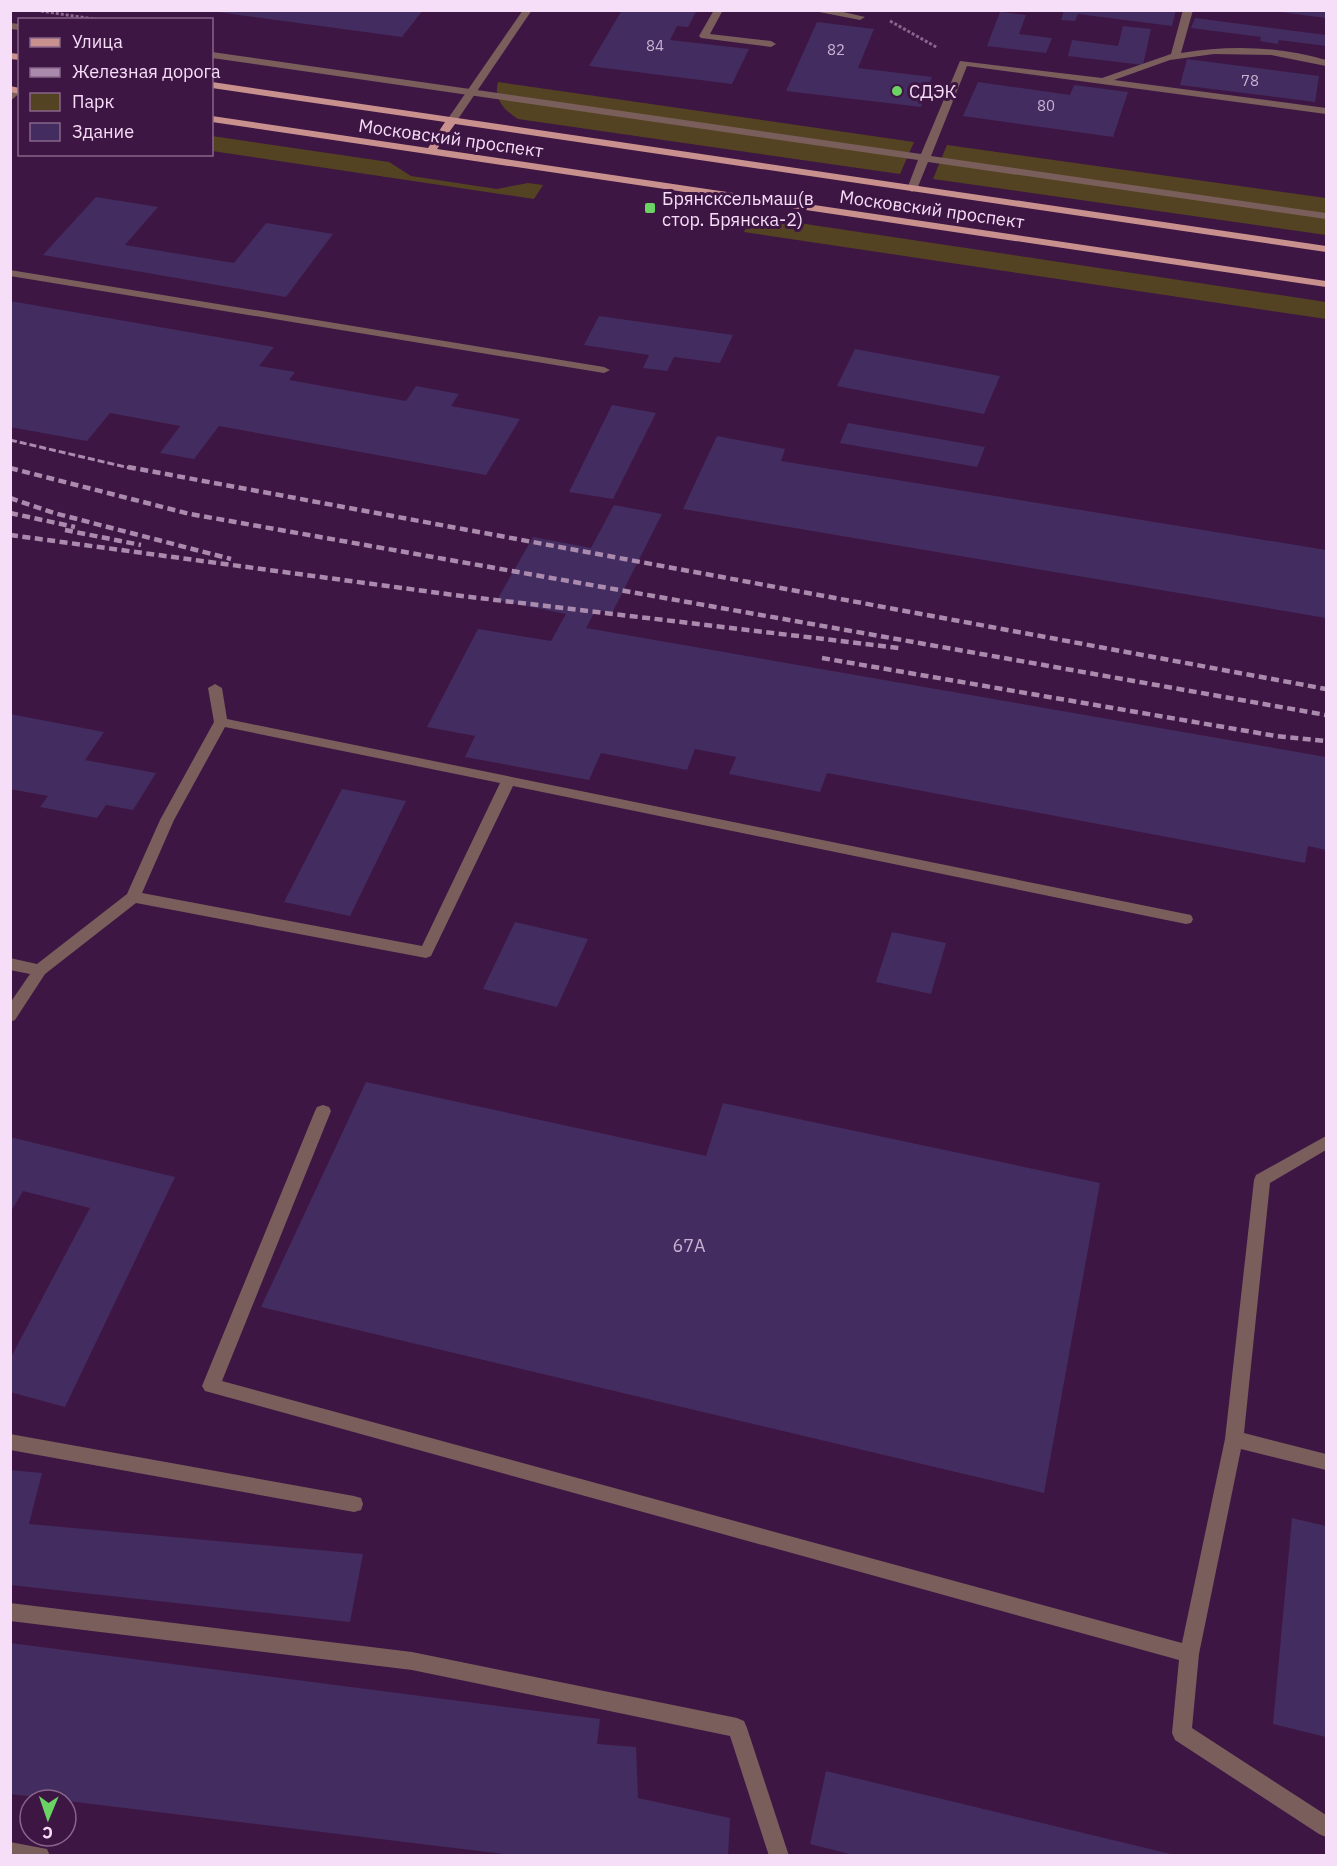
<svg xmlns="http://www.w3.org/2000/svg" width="1337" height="1866" viewBox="0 0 1337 1866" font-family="'IBM Plex Sans',sans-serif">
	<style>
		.green { fill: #544322 }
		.building { fill: #432c60 }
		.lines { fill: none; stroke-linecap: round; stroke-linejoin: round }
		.path { stroke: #88668c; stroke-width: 3; stroke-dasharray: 3 2; stroke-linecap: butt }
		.service { fill: #795e5c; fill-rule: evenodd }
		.tertiary { fill: #795e5c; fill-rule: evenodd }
		.primary { fill: #c9918e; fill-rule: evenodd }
		.rail-far1 { stroke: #aa8bae; stroke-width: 3; stroke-dasharray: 7 3; stroke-linecap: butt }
		.rail { stroke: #aa8bae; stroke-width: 4.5; stroke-dasharray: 8 4.5; stroke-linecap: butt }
		.poi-dot { fill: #6ad364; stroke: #3e1643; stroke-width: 2 }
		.labels { text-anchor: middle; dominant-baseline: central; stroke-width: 6; stroke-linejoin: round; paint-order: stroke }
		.far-number-label { font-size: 15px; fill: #c9b1d2 }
		.far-poi-label { font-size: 18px; fill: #f6ddf8; stroke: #3e1643; text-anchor: start }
		.far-street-label { font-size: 18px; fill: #f6ddf8; stroke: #3e1643 }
		.number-label { font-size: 18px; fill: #c9b1d2 }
	</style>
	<rect width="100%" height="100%" fill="#3e1643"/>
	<!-- green -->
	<path class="green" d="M498,82l416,60 -14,32 -382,-55c-13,-8 -25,-20 -20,-37z
		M212,136l177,26 22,14 86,13 31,-6 15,2 -9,14 -322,-48z
		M947,145l379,53v37l-393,-56z
		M752,216l574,86v17l-582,-87z"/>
	<!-- building -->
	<path class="building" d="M203,10h220l-21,27z
		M622,10h75l-9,17 -11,-1 -7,14 79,9 -17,35 -143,-18z
		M1064,10h112l-4,16 -94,-12 -3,7 -14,-1z
		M1280,10h46v8l-46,-6z
		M1000,12l26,3 -7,19 33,4 -6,15 -59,-7z
		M1195,18l131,17v11l-47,-6 -1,4 -18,-3 1,-4 -70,-9z
		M817,22l57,7 -16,39 74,9 -11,30 -135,-16z
		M1123,26l28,3 -8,36 -75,-9 4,-16 46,6z
		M1187,59l132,17 -4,26 -135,-17z
		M978,82l92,13 4,-10 54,7 -15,45 -150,-21z
		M96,197l62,10 -33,38 109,18 32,-40 67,11 -47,63 -243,-42z
		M10,301l264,46 -15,19 36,6 -6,8 117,21 10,-15 43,8 -8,12 69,13 -34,56 -267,-49 -25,33 -34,-6 20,-27 -70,-13 -23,28 -77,-14z
		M599,316l134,19 -13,28 -46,-6 -7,14 -24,-3 6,-13 -65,-10z
		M855,349l145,27 -16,38 -147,-28z
		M612,405l44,8 -43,86 -44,-7z
		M848,423l137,24 -8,20 -137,-24z
		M717,436l68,13 -4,12 545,89v68l-643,-109z
		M614,505l48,9 -50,99 -16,-3 -10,18 740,129v93l-18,-4 -3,17 -478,-90 -7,19 -91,-18 7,-17 -41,-8 -8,21 -86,-17 -12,27 -124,-23 10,-21 -48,-9 51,-98 73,12 15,-27 -69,-14 36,-63 58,11z
		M10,714l94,18 -19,28 71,13 -23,37 -27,-5 -9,13 -57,-11 8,-11 -38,-7z
		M342,789l64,12 -56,115 -66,-14z
		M515,922l73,17 -31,68 -74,-18z
		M892,932l54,11 -15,51 -55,-12z
		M366,1082l340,74 17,-53 377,80 -56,310 -783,-186z
		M10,1137l165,40 -110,230 -55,-15v-33l80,-151 -67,-17 -13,22z
		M10,1470l32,3 -13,51 334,30 -13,68 -340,-37z
		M1292,1518l34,8v211l-53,-13z
		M10,1643l590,76 -3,25 39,3 2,51 92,20 -2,38h-208l-510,-62z
		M826,1771l349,84v1h-318l-47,-12z"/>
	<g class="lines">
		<!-- path -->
		<path class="path" d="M41,11l59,9
			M890,21l48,27"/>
		<!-- service -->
		<path class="service" d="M714,10h9l-13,24 61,7 5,3 -5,3 -70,-9 -2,-2z
			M809,10h26l30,7 -5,3z
			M1183,10h10l-12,43c49,-8 97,-7 145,7v6l-55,-11 -57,-1 -44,6 -56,20 212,28v6l-359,-48 -36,90 395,57v6l-398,-57 -11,27 -5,3 -5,-3 11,-29 -706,-102v-6l709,102 39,-93 142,17 69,-24z
			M10,23l10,1v6l-10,-1z
			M13,88h7v5l-10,8v-10z
			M10,270l594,97 6,3 -6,3 -594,-97z
			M215,684l7,4 5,31 959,195 5,1 2,4 -2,4 -5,1 -673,-138 -82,170 -5,2 -290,-55 -91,71 -30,46 -5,2v-19l20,-29 -20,-4v-12l27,6 90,-70 33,-74 54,-98 -6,-34zM225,727l275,56 -78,163 -280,-53 32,-73z
			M323,1105l6,2 2,4 -109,270 960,262 43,-204 29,-259 2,-5 70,-39v14l-56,33 -26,250 82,21v16l-85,-21 -42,205 -7,74 134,87v22l-7,-3 -144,-94 -3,-7 7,-73 -974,-269 -3,-5 113,-275 2,-4z
			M10,1434l344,62 7,2 2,6 -2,6 -7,2 -344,-62z
			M10,1603l402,49 325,66 7,3 3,7 42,128h-20l-39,-120 -318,-66 -402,-49z
			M10,1842l37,7 3,7h-40z"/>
		<!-- tertiary -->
		<path class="tertiary" d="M523,10h9l-76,112h-8l-1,-2z"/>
		<!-- primary -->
		<path class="primary" d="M10,53l10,1v6l-10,-1z
			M212,82l1114,164v6l-871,-128 -18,25 889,132v6l-1114,-165v-6l216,32 17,-26 -233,-34z
			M10,86l10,2v6l-10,-2z"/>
		<!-- rail-far1 -->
		<path class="rail-far1" d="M10,440l124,29
			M10,468l3,1"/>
		<!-- rail -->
		<path class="rail" d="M128,467l1198,222
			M10,468l180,46 1136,201
			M10,498l44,15 177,46
			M10,513l65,14
			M65,530l76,15
			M10,535l444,60 445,53
			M822,658l454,78 50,5"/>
	</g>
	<!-- markers -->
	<g class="poi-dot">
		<circle cx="897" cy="91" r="6"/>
		<rect x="644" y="202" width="12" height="12" rx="3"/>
	</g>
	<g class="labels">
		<!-- far-number labels -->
		<g class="far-number-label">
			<text x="655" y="45">84</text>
			<text x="836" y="49">82</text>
			<text x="1250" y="80">78</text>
			<text x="1046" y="105">80</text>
		</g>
		<!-- far-poi labels -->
		<g class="far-poi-label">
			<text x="909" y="91">СДЭК</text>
			<text x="662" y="198">Брянсксельмаш(в<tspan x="662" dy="21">стор. Брянска-2)</tspan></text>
		</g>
		<!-- far-street labels -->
		<g class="far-street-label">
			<text transform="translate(451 138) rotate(8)">Московский проспект</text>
			<text transform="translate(932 209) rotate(8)">Московский проспект</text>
		</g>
		<!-- number labels -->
		<g class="number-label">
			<text x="689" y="1245">67А</text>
		</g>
	</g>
	<!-- border -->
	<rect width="1337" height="1866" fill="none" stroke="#f6ddf8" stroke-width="24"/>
	<!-- legend -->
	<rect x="18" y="18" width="195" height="138" fill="#3e1643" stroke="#88668b" stroke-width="1.5"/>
	<rect x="30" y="38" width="30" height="9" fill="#c9918e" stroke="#88668b" stroke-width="1.5"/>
	<text x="72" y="48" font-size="18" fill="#f6ddf8">Улица</text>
	<rect x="30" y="68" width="30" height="9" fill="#aa8bae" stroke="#88668b" stroke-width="1.5"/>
	<text x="72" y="78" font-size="18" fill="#f6ddf8">Железная дорога</text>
	<rect x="30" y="93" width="30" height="18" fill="#544322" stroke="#88668b" stroke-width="1.5"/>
	<text x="72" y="108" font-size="18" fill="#f6ddf8">Парк</text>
	<rect x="30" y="123" width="30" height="18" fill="#432c60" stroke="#88668b" stroke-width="1.5"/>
	<text x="72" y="138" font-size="18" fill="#f6ddf8">Здание</text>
	<!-- north arrow -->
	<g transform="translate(48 1818) rotate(182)"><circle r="28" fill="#3e1643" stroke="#88668b" stroke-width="1.5"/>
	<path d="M0-4.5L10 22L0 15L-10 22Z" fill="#6ad364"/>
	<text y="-9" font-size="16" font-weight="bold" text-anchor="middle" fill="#f6ddf8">С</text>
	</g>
</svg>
